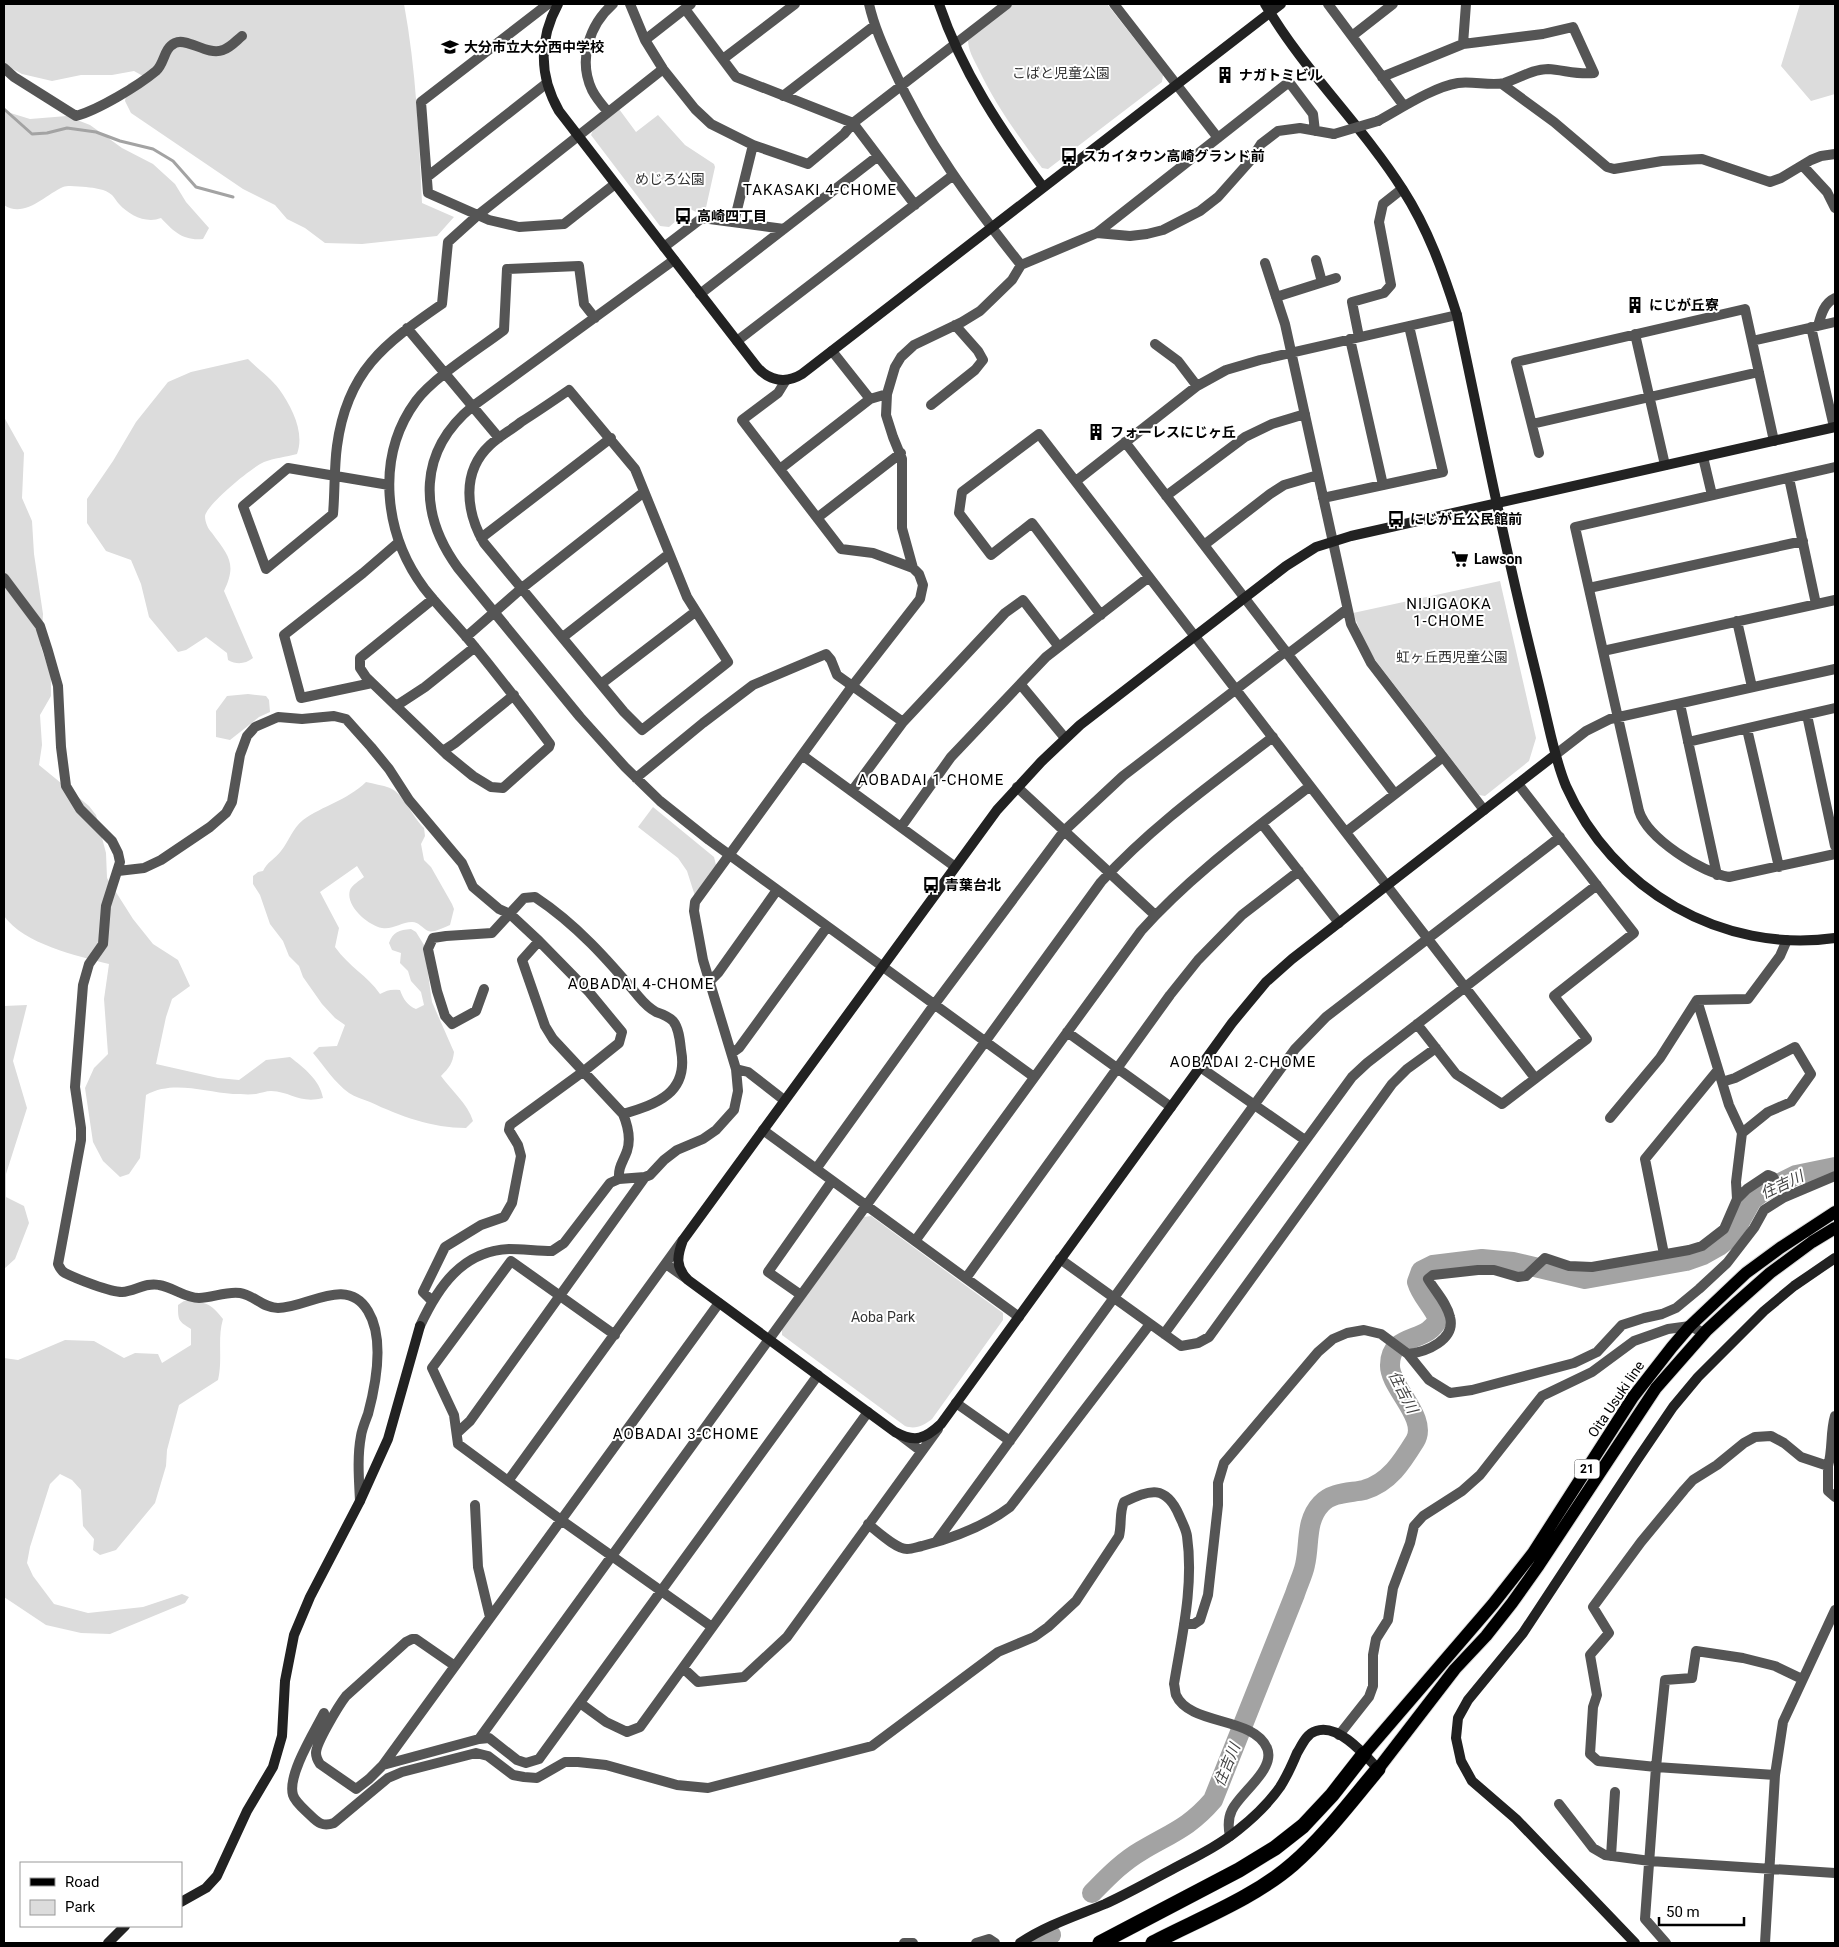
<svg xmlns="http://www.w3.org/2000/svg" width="1839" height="1947" viewBox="0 0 1839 1947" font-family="Roboto,'Noto Sans JP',sans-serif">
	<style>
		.green { fill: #dcdcdc }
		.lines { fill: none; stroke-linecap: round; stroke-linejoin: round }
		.stream { stroke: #a3a3a3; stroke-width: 3 }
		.river { stroke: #a3a3a3; stroke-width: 20 }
		.primary-casing { stroke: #dbdbdb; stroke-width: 14 }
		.highway-casing { stroke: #dbdbdb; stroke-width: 16 }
		.street { stroke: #555; stroke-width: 10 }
		.secondary { stroke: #222; stroke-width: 10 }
		.primary { stroke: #000; stroke-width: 12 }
		.highway { stroke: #000; stroke-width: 15 }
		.street-bridge { stroke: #555; stroke-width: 10 }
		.labels { text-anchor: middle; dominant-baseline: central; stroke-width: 4; stroke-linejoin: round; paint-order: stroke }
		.shield { fill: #fff; stroke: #4c4c4c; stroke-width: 1 }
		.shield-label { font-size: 12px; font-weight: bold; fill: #000 }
		.poi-label { font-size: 14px; font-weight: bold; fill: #000; stroke: #fff; text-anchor: start }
		.park-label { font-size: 14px; fill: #333; stroke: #fff }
		.street-label { font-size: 14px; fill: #000; stroke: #fff }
		.neighbourhood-label { font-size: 15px; letter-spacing: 1px; fill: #000; stroke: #fff }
		.water-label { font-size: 15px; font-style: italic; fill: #444; stroke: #fff }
	</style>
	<rect width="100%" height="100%" fill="#fff"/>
	<!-- green -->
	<path class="green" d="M4,4h400c12,65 15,132 18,199l32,14 -17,19 -75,8 -37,-1 -20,-15 -18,-9 -12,-14 -32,-16 -112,-76 -6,-12 3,-17 15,-8 -9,-5 -22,4h-31l-29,6 -30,-7 -18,-10z
		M1013,4h94l56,71 -1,7 -114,87 -6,-1c-24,-32 -47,-64 -64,-100 -5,-10 -10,-18 -10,-29z
		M1800,4h35v90l-24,7 -30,-35z
		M619,109l17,23 22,-17 27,30 29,19 1,3 -10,45 -7,1 -8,-4 -21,18 -9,-1 -69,-91 2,-5z
		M4,111l26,8 37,-3 23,9 32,23 31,16 22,20 11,18 23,26 -6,11c-20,2 -30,-8 -42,-21 -15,6 -32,-3 -42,-14 -2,-2 -4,-6 -7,-9 -7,-6 -17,-7 -26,-8 -6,0 -17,-2 -23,0 -18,8 -39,32 -59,18z
		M248,359c10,10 23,19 31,30 13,18 26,44 18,65 -11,3 -23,4 -33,8 -12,5 -57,42 -59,54 0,6 3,13 7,17 17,23 25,31 12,58l29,67c-8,6 -16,7 -25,2l-1,-7 -21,-16 -20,13 -8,2 -29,-35 -8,-33 -10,-24 -25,-9 -19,-28v-24l26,-38 23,-39 32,-40 23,-10z
		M4,417l20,36 -2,45 10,23 2,33 9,60 -2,33 10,30v19l-11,19 2,30 -3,20 50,41 7,9 10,38 1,25 26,41 20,25 25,16 12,26 -18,13 -6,18 -10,47 62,14 21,2 27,-20 24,-3c14,11 30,23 33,41 -23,6 -31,-6 -52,-7 -5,0 -10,2 -15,3 -8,1 -16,0 -23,0 -29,-2 -60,-14 -87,1l-6,63 -11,16 -9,3 -17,-16 -10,-19 -8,-54 9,-20 14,-14 -4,-55 5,-35c-32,-8 -85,-20 -105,-48z
		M1500,581l36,157 -7,23 -44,35 -6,-1 -103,-134 -11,-18 -12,-30z
		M248,694l18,2 3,4 1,12 -11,5 -29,23 -14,-3v-26l11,-15z
		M366,782c8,2 16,3 24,6 13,5 23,30 34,40l1,8 -4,8 3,16 7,7 21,37 2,5 -4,16c-5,2 -16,8 -22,6 -6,-3 -9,-9 -16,-9 -11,0 -19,8 -30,6 -14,-3 -37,-22 -32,-38 2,-5 9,-9 14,-13l-7,-11 -37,26 19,36 -4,19c14,20 32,28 45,47 7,-4 11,-5 20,-4 3,9 8,16 16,19l8,-4 -3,-13 -10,-11 -3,-10 -8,-8 1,-10 -9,-3 -3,-7c4,-11 10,-13 22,-14l5,3 8,13 8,57 22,50c-1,11 -5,16 -13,24 10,14 27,28 32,45l-7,7c-34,0 -66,-12 -96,-26 -7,-3 -15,-5 -21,-9 -14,-10 -25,-27 -36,-40l6,-6 18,-1 8,-21 -10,-7 -13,-14 -19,-27 -4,-11 -10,-10 -6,-15 -13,-17 -10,-29 -7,-11v-8l5,-4 5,-1c4,-9 12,-12 18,-20 8,-10 11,-22 22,-31 21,-15 43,-19 63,-38z
		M653,807l61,50 2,8 -21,31 -8,-25 -9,-13 -40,-31z
		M27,1005l-14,56 14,47 -21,66v23l18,9 5,17 -14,36 -11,10v-263z
		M871,1216l132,97v7l-71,99c-8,6 -16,11 -27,7l-123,-91v-6l82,-112z
		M184,1301c20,0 27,2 39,18 -6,20 0,40 -5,61l-39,25 -12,45 -1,16 -11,37 -39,47 -16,5 -7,-5 1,-11 -11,-13 -2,-36 -9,-10 -12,-6 -10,10 -20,63 -3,16 6,13 21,28 34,9 55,-6 39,-13 7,3 -4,6 -75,31 -29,-1 -35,-8 -42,-28v-239l14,2 47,-20 29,1 30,17 11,-5 23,1 4,9 29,-18v-16c-13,-8 -13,-9 -13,-24z"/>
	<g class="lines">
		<!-- stream -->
		<path class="stream" d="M4,109l28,25 15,-1 20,-5 29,4 24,9 33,8 20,12 23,26 37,10"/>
		<!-- river -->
		<path class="river" d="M1092,1893c15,-15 30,-31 49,-42 30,-18 48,-23 72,-51l82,-206c3,-10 8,-19 10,-29 5,-21 0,-44 16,-61 11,-12 29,-11 43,-14 25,-7 38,-28 51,-49 14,-23 -26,-54 -25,-76 0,-33 38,-21 48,-46 -6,-14 -17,-23 -21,-37l4,-11 12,-6 49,-6 31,3 72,17 101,-18 17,-6 16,-9 13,-10 20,-36 12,-9 32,-16 39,-8
			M1040,1943l11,-8"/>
		<!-- primary casing -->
		<g class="primary-casing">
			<path id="primary" d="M1364,1754l129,-150 40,-51 100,-156 39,-50 18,-21 56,-53 34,-25 55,-36
				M1378,1769l77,-100 31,-33 26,-33 27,-38 117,-177 51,-58 27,-25 36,-32 42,-31 23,-14"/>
		</g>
		<!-- highway casing -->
		<g class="highway-casing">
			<path id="highway" d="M1100,1943l139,-73 36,-22 28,-22 29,-31 32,-41
				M1153,1943c46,-24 101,-45 140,-79 32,-28 58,-63 85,-95"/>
		</g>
		<!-- street -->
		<path class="street" d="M548,4l-127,98 7,91 61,27 30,7 45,-3 51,-40
			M630,4l15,36 18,29 32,40 16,15 42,21 55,19 36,-30 9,-11 154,-119
			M869,4c5,22 14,42 24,64 33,74 78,134 128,197
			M1114,4l104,134
			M1328,4l76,102
			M685,9l51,68 117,46 62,82
			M1352,36l41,-32
			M645,40l46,-36
			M1463,44l3,-40
			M723,59l72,-55
			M4,68l10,9 62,39c22,-6 62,-30 80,-45 9,-8 7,-22 19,-28 12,-6 32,13 48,7 7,-2 13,-9 19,-14
			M1502,84l52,38 53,45 7,2 48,-8 40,-2 68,23 11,-4 30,-18 10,-4 14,-2
			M783,96l91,-70
			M608,112c-6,-7 -12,-14 -16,-22 -14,-30 -3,-65 21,-86
			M1378,121c22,-12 55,-34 80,-38 14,-2 34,3 46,0 14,-4 28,-14 44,-14 16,1 30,6 46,4l-21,-46 -30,7 -80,10 -81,33
			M1803,166l24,26 8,16
			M427,177l120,-94
			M734,222l19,-77
			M1097,233l192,-151 24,32 2,17
			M664,247l38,-29 82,11
			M674,260l-201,146c-55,45 -55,107 -15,162l122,149 45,50 35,34 49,39 325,237
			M1316,260l6,22
			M1265,263l20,61 66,300 20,39 113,147
			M700,294l178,-138
			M1276,297l60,-19
			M1818,326c3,-11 6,-23 17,-28
			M1811,327l23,100
			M407,328l92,110
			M1635,334l30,131
			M1359,337l-7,-35 32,-9 7,-8 -12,-63 4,-18 19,-15
			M1350,339l33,146
			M737,341l215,-165
			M1752,341l83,-19
			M1155,344l23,17 19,25
			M832,351l38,48 17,-5
			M786,380l-8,13 -36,27 99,129 32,4 40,15
			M569,390l66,79 52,128 41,65 -86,68 -18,-18 -140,-169c-18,-31 -23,-71 6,-98 10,-9 21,-15 31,-23 16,-10 32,-21 48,-32z
			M931,405l44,-35 8,-10 -5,-9 -23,-26
			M1532,424l227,-52
			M1125,442l270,352
			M1539,453l-23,-91 229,-53 29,132
			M1703,457l9,38
			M1835,467l-260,60 64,284c9,28 62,61 90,66l106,-23
			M780,469l90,-70
			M1789,478l27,126
			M1076,481l121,-95 29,-16 34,-10 197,-45
			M389,485l-101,-17 -45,38 23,63 67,-55c2,-22 1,-46 4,-68 10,-75 47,-102 105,-142l6,-62 30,-27 185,-146
			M1166,496l79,-59 27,-13 33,-10
			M1323,498l120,-26 -34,-146
			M817,518l84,-65
			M481,538l130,-100
			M1204,545l66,-51 14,-9 34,-10
			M4,578l36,48 8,25 10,35 3,61 5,39 14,23 32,32 6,12 2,9 -14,44 -3,38 -14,20 -6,21 -8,102 6,41v12l-23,124c2,4 3,7 7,9 12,6 45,19 57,19 13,-1 24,-10 37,-7 14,2 26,13 40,13 13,0 27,-7 41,-5 14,2 23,15 38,15 29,0 69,-33 90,3 17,28 8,73 0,103 -3,8 -6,15 -7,22 -4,21 -2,44 -1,65
			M1589,588l214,-47
			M433,599l-73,59v10l6,9 80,77 27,22 18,11 12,1 46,-41 1,-3c-26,-35 -53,-70 -81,-104 -15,-18 -31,-34 -45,-52 -40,-54 -49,-131 -8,-187 18,-24 63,-52 88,-71l3,-61 72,-3 5,38 11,14
			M1101,615l-69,-92 -41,32 -32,-42 3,-21 77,-58 496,644
			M1737,621l15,66
			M466,637l56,-49 122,-96
			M563,637l106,-83
			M1603,651l232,-51
			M1288,654l59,-45
			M372,683l-71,15 -17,-63 79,-62 36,-31
			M601,684l94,-72
			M1021,685l44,53
			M1680,704l37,171
			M396,706l29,-19 50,-40
			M1807,715l28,131
			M1747,729l32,138
			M1688,742l147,-34
			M443,751l12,-8 59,-48
			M802,755l152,111
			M1555,755l31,-24 24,-12 225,-50
			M636,778l67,-55 50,-38 73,-31 5,6 6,15 66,47
			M1017,787l138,128
			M852,791l51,-69 102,-109 18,-13 36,47
			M1262,824l77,99
			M901,827l50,-70 95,-100 103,-80
			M1346,832l97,-75
			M118,871l26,-3 17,-8 49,-33 16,-14 6,-11 8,-47 7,-19 8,-9 23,-10 24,2 32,-3 12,3 25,28 18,22 20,31 53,63 11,24 26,22 11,5 29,27
			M710,981l8,-8 59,-83
			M484,989l-8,22 -24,13 -7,-8 -8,-25 -9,-42 5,-11 13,-2 46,-3 32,-35 11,-1c41,27 73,63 104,100 5,6 10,11 17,15 6,2 12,4 17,9 6,7 7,20 8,29 8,43 -24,54 -58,64
			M1697,1000l32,105 13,28
			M1417,1024l39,50 46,30 85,-65 -33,-43 80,-63 -116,-149
			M1067,1032l104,75
			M732,1053l7,-5 88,-121
			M1200,1067l105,73
			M736,1069l12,3 36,28
			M1722,1082l13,-4 60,-31 16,27 -20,28 -23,10 -26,21 -6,49 1,17
			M1610,1118l50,-60 37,-58 51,-1 32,-43 7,-16
			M763,1130l256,187
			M816,1169l118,-164 130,-174 59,-55 163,-125
			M915,1241l226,-310c50,-56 110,-99 169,-145
			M1664,1254l-19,-95 73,-89
			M1060,1259l121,87 17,-3 11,-6 183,-253 15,-15 29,-21
			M666,1264l21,15
			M966,1278l204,-283 28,-35 44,-45 57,-44
			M801,1295l-33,-23 64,-91
			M432,1301l-9,-9 22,-45 36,-22 23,-8 8,-14 9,-47 -3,-11 -9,-15 1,-5 74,-54 35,-28 3,-11 -33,-40 -50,-51 -17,19 23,66 8,13 70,75c5,12 8,25 4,37 -4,11 -9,16 -8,28
			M420,1326c18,-39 42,-75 89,-77 14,0 29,2 43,2l12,-8 46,-60 9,-4 26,-2 5,-2 14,-15 13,-10 26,-11 13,-9 18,-20 4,-19 -2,-22 -33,-109 -9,-49 1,-9 158,-217 67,-86 3,-14 -4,-11 -6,-6 -11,-40v-69l-9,-22 -7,-22 1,-21 8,-27 6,-10 13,-12 48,-23 18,-11 32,-31 9,-15 76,-32 33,3 17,-2 16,-4 37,-19 18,-14 32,-36 11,-17 17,-13 22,-3 34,6
			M1164,1334l188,-257 15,-14 230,-178
			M615,1335l-104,-74 -79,107 22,47 4,29 103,76 151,107
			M1408,1354c18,-2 48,-14 42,-37 -3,-14 -15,-26 -22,-38l5,-4 45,-5h16l24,7 8,-1 19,-18 24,8 23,1 97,-17 13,-4 22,-17 13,-30 10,-10 21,-14 5,2 10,21
			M956,1403l54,38
			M457,1433l13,-12 175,-244
			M900,1435l21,16
			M1828,1466v25l7,6
			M508,1481l174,-240
			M475,1505l3,62 12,50
			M868,1524c9,7 28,25 39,25 5,0 10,-2 15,-3 31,-8 63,-20 88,-39l140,-183
			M936,1542l359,-493 31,-32 234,-180
			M1184,1624h10l6,-4 8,-25 10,-90v-22l6,-20 94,-111 15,-13 14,-6 17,-3 17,4 27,20 21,26 21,13 22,-3 102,-27 23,-11 25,-27 22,-7 18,-4 14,-6 23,-19 28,-26 27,-35 10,-18 19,-12 52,-22
			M455,1666l-39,-27h-4l-6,3 -60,54c-7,9 -30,47 -30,57 0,5 2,8 4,11l36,25 13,-10 14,-14 336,-462
			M683,1668l15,14 46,-5 43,-40 151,-208
			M580,1703l26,19 21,10 13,-5 228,-315
			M324,1713c-9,18 -37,62 -31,82 2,7 12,15 17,20 8,8 13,12 24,8l54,-45 14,-6 74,-19 12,3 25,19 11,2 13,1 28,-16h13l28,3 71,20 31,3 164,-42 126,-94 36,-15 14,-10 28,-26 43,-65c3,-12 0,-23 5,-34 26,-13 42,-17 55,13 3,7 7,14 8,21 7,50 -5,99 -13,148 1,3 1,8 2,11 14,31 77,21 91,53 9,21 -27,45 -35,62 -4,8 -4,17 -2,26
			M1339,1735l30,-38 4,-11v-31l3,-16 12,-19 5,-32 17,-45 4,-17 9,-10 39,-25 18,-16 62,-79 50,-24 42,-31 34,-12 22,-3 14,7
			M479,1739l622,-857c51,-56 112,-99 172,-145
			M383,1765l96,-26 10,-1 28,22 9,3 13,-4 279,-384
			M1775,1775l-119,-8 -58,-6 -8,-7 3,-47 4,-12 -7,-40 19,-22 -16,-26 48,-65 43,-52 9,-10 24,-15 27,-22 11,-6 16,-1 13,7 17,14 27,9c5,-17 2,-33 7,-50
			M1559,1804l34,44 12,7 45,6 185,12
			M1611,1856l4,-64
			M904,1943h9
			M976,1943l13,-4 6,4
			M1666,1943l-21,-24 11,-152 9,-87 27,-2 4,-27 47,7 32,8 27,13
			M1765,1943l10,-168 8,-53 52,-112"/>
		<!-- secondary -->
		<path class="secondary" d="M558,4c-19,35 -19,72 1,107l198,256c12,14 29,17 45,7l479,-370
			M939,4c23,68 62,126 104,183
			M1265,4c39,67 97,121 138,186 25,39 40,81 54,125 21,97 40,195 63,292 8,35 17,69 25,104 6,25 11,51 21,75 46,104 156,168 269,152
			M1555,755l-263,204 -26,23 -34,41 -291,401c-16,15 -26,19 -46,8l-207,-152c-13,-13 -11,-24 -5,-40l314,-430 44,-48 39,-37 206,-159 30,-19 35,-11 484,-109
			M181,1902l25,-14 11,-12 30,-65 26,-44 9,-31 3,-55 9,-46 16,-38 50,-96 28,-62 32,-113
			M108,1943l17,-17
			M1020,1943c27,-18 56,-27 85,-39 22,-10 43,-22 64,-33 24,-13 48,-24 69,-41 15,-12 31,-27 42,-43 7,-11 12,-22 17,-34 5,-8 9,-19 19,-22 22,-8 49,24 62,38
			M1635,1943l-119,-124 -44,-38 -11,-20 -5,-23 2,-20 10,-18 55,-67 114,-173 36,-53 25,-30 66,-66 30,-25 41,-28"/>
		<!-- primary -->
		<use href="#primary" class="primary"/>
		<!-- highway -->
		<use href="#highway" class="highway"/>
		<!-- street-bridge -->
		<path class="street-bridge" d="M1334,134l44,-13"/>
	</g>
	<!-- icons -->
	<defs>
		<g id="school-bare" transform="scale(1.35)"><path d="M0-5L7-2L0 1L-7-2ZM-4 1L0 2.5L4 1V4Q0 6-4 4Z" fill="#000" stroke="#fff" stroke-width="2.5" paint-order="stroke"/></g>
		<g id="building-bare" transform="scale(1.35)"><path d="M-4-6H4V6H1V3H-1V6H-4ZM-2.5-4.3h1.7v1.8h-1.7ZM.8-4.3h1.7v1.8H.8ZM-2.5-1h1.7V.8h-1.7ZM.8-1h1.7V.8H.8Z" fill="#000" stroke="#fff" stroke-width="2.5" paint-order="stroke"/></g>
		<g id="bus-bare" transform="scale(1.35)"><path d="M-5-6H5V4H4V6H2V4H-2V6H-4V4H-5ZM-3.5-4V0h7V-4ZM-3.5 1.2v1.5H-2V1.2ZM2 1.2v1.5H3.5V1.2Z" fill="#000" stroke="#fff" stroke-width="2.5" paint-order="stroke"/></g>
		<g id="supermarket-bare" transform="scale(1.35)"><path d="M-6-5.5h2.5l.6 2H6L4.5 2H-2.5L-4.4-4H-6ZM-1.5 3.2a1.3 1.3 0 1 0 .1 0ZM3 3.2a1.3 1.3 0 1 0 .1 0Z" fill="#000" stroke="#fff" stroke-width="2.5" paint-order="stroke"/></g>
	</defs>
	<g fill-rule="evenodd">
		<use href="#school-bare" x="450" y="47"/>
		<use href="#building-bare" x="1225" y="75"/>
		<use href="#bus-bare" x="1069" y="156"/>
		<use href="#bus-bare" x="683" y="216"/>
		<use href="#building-bare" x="1635" y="305"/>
		<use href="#building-bare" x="1096" y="432"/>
		<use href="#bus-bare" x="1396" y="519"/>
		<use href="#supermarket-bare" x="1460" y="559"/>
		<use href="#bus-bare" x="931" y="885"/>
	</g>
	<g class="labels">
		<!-- shield labels -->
		<rect class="shield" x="1574.5" y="1459.5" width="25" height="19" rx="4"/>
		<g class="shield-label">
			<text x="1587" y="1469">21</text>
		</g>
		<!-- poi labels -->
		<g class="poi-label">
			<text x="464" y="47">大分市立大分西中学校</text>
			<text x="1239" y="75">ナガトミビル</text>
			<text x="1083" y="156">スカイタウン高崎グランド前</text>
			<text x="697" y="216">高崎四丁目</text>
			<text x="1649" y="305">にじが丘寮</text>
			<text x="1110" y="432">フォーレスにじヶ丘</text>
			<text x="1410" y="519">にじが丘公民館前</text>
			<text x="1474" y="559">Lawson</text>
			<text x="945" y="885">青葉台北</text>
		</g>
		<!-- park labels -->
		<g class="park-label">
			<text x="1061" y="73">こばと児童公園</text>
			<text x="670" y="179">めじろ公園</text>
			<text x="1452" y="657">虹ヶ丘西児童公園</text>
			<text x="883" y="1317">Aoba Park</text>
		</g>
		<!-- street labels -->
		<g class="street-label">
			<text transform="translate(1616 1399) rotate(-56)">Oita Usuki line</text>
		</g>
		<!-- neighbourhood labels -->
		<g class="neighbourhood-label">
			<text x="820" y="190">TAKASAKI 4-CHOME</text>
			<text x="1449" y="604">NIJIGAOKA<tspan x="1449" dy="17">1-CHOME</tspan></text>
			<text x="931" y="780">AOBADAI 1-CHOME</text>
			<text x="641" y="984">AOBADAI 4-CHOME</text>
			<text x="1243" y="1062">AOBADAI 2-CHOME</text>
			<text x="686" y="1434">AOBADAI 3-CHOME</text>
		</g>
		<!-- water labels -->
		<g class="water-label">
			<text transform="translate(1782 1185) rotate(-25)">住吉川</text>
			<text transform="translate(1403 1392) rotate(63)">住吉川</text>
			<text transform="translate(1227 1765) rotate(-68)">住吉川</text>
		</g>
	</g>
	<!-- border -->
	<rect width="1839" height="1947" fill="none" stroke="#000000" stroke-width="10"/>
	<!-- legend -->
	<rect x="20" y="1862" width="162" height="65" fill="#ffffff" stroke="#999999"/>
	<rect x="30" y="1878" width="25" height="8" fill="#000000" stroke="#999999"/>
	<text x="65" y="1887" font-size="15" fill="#000000">Road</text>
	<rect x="30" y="1900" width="25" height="15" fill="#dcdcdc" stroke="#999999"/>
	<text x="65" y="1912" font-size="15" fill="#000000">Park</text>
	<!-- scale -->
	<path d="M1659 1917v8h85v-8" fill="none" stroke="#000000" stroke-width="2.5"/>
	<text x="1666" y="1917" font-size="15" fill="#000000" stroke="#ffffff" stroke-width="4" paint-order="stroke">50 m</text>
</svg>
